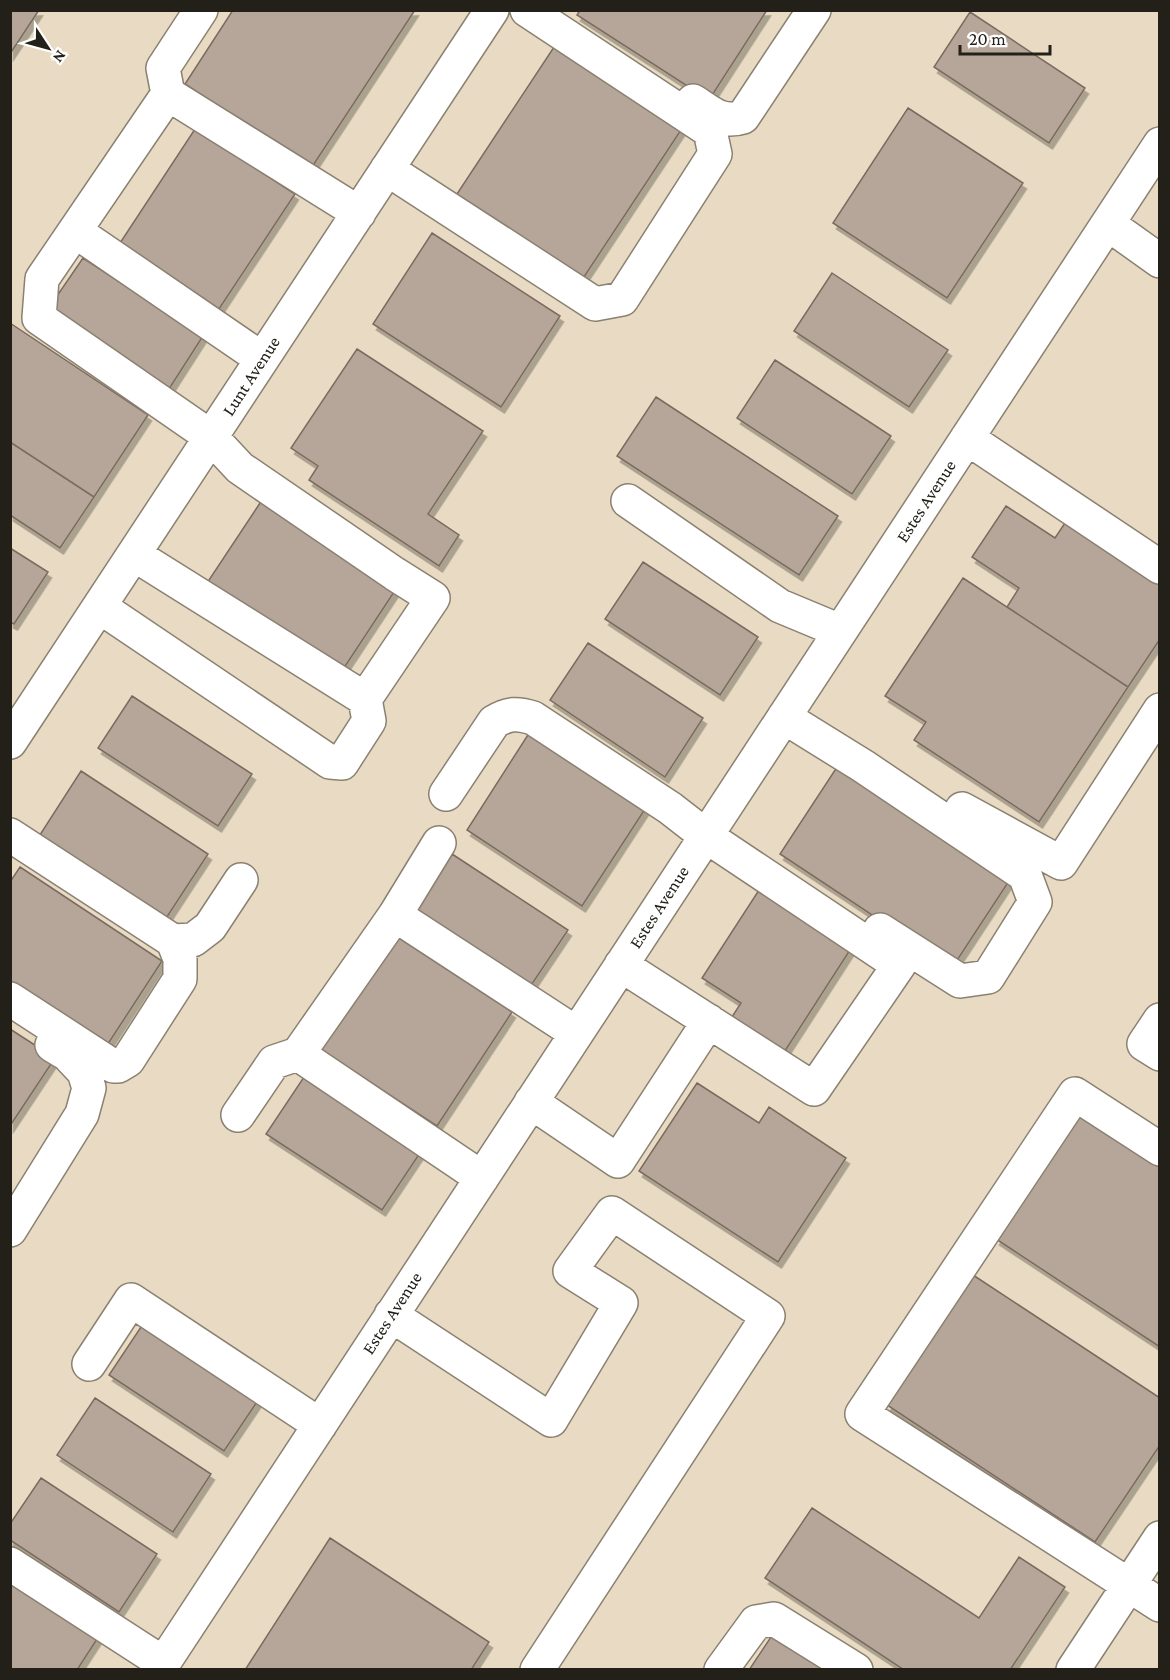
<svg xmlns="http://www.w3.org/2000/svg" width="1170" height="1680" viewBox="0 0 1170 1680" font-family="'Crimson Pro',serif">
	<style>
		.built { fill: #e9dbc3 }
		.building { fill: #b6a599; stroke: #7a6b5f; stroke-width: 1.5; filter: url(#shadow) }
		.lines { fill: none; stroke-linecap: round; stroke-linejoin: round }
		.minor-casing { stroke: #8a8171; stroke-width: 36 }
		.minor { stroke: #fff; stroke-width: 33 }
		.labels { text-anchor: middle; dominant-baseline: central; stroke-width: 4.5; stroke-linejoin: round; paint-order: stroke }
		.street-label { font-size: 18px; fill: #232019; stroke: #fff }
	</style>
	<defs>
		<filter id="shadow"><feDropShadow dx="3.5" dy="6" stdDeviation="0" flood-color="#0004"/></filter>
	</defs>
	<rect width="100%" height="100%" fill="#f2e8d6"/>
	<!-- built -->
	<path class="built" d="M11,11h1148v1658h-1148z"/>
	<!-- building -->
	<path class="building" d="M10,10h29l-29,44z
		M233,10h182l-103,157 -127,-83z
		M580,10h187l-58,90 -132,-85z
		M970,12l115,76 -36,55 -115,-76z
		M556,44l127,83 -105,159 -127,-83z
		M908,108l115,75 -76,115 -114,-75z
		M195,129l100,65 -76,115 -99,-66z
		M432,233l128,83 -59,91 -128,-83z
		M83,258l120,78 -34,53 -121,-80z
		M832,273l116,77 -39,57 -115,-76z
		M10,323l138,92 -54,82 -84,-55z
		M357,349l126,82 -55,83 31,21 -20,31 -130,-86 9,-14 -27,-18z
		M775,360l116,76 -39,58 -115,-76z
		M656,397l182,119 -39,59 -182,-119z
		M10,442l84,55 -34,51 -50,-33z
		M264,497l134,89 -56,85 -135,-88z
		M1006,506l49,32 12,-18 93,61v58l-32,48 -121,-80 12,-19 -47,-31z
		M10,548l38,24 -34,52 -4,-2z
		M643,562l115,75 -38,58 -115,-76z
		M963,578l165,109 -89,135 -125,-82 12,-18 -41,-26z
		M588,643l115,75 -38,59 -115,-77z
		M132,696l120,78 -34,52 -120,-78z
		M533,727l116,76 -67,103 -115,-76z
		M839,764l172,114 -59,90 -172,-114z
		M81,771l127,83 -45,69 -127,-82z
		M452,854l116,76 -38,57 -115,-76z
		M20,867l142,94 -58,89 -94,-61v-107z
		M759,890l91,60 -67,104 -53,-34 11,-17 -39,-25z
		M396,936l116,76 -75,114 -116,-76z
		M10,1029l45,29 -45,68z
		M304,1077l116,76 -38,57 -116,-76z
		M697,1083l62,40 10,-16 77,51 -68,104 -139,-91z
		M1082,1110l78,51v186l-164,-108z
		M973,1275l187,123v47l-65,97 -208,-137z
		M147,1318l116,75 -39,58 -115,-76z
		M95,1398l116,76 -38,58 -116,-77z
		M41,1478l116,76 -38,58 -109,-72v-16z
		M812,1508l167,110 40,-61 46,30 -55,83h-106l-139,-92z
		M330,1538l159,104 -18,28h-226z
		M10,1574l91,59 -24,37h-67z
		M775,1631l58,39h-84z"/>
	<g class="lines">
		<!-- minor casing -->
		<g class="minor-casing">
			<path id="minor" d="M201,10l-38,58 5,26 191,119
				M168,94l-126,185 -3,39 172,119 29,31 155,106 38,24 -68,101
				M693,101c18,11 28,23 50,16l71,-107
				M387,169l208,135 27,-5 93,-145 -5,-23 -183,-121
				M1108,224l52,37
				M75,231l187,128
				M967,438l193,129
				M628,501l152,105 60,25
				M100,607l230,155 12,1 27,-42 -4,-22 -230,-144
				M784,717l79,49 162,109 10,27 -47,75 -28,4 -80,-51
				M10,742l482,-732
				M446,794l48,-72c14,-9 24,-9 39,-4l137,90 36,28 193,129 -85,124 -193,-124
				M962,809l99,54 99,-153
				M10,835l163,106 20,-1 17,-13 31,-47
				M395,915l181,118
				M10,999l103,67h5l10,-6 52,-81v-20l-7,-18
				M1160,1020l-16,24 16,10
				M298,1054l184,124
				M531,1102l87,59 91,-140
				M238,1115l36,-53 24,-8 97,-139 44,-72
				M1160,1149l-85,-55 -213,320 298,191
				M10,1230l72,-116 7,-26 -5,-16 -17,-18 -15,-9
				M391,1315l160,105 70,-117 -51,-32 42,-58 156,103 -231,354
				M89,1364l42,-64 189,125
				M10,1564l153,99
				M159,1670l1001,-1526
				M721,1670l35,-48 18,-3 82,51
				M1073,1670l87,-132"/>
		</g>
		<!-- minor -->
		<use href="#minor" class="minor"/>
	</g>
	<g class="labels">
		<!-- street labels -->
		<g class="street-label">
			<text transform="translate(251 376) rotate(-57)">Lunt Avenue</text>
			<text transform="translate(926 501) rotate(-57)">Estes Avenue</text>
			<text transform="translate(659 907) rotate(-57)">Estes Avenue</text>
			<text transform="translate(392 1313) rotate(-57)">Estes Avenue</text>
		</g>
	</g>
	<!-- border -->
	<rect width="1170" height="1680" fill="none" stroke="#232019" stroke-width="24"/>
	<!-- north arrow -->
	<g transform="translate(48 48) rotate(126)" stroke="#ffffff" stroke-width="4.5" paint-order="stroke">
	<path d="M0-4.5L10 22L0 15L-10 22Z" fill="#232019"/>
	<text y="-9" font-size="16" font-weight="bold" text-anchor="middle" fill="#232019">N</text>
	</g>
	<!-- scale -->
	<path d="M960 45v9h90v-9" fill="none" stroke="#232019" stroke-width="3"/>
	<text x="969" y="45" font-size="18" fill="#232019" stroke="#ffffff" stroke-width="4.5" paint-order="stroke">20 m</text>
</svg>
